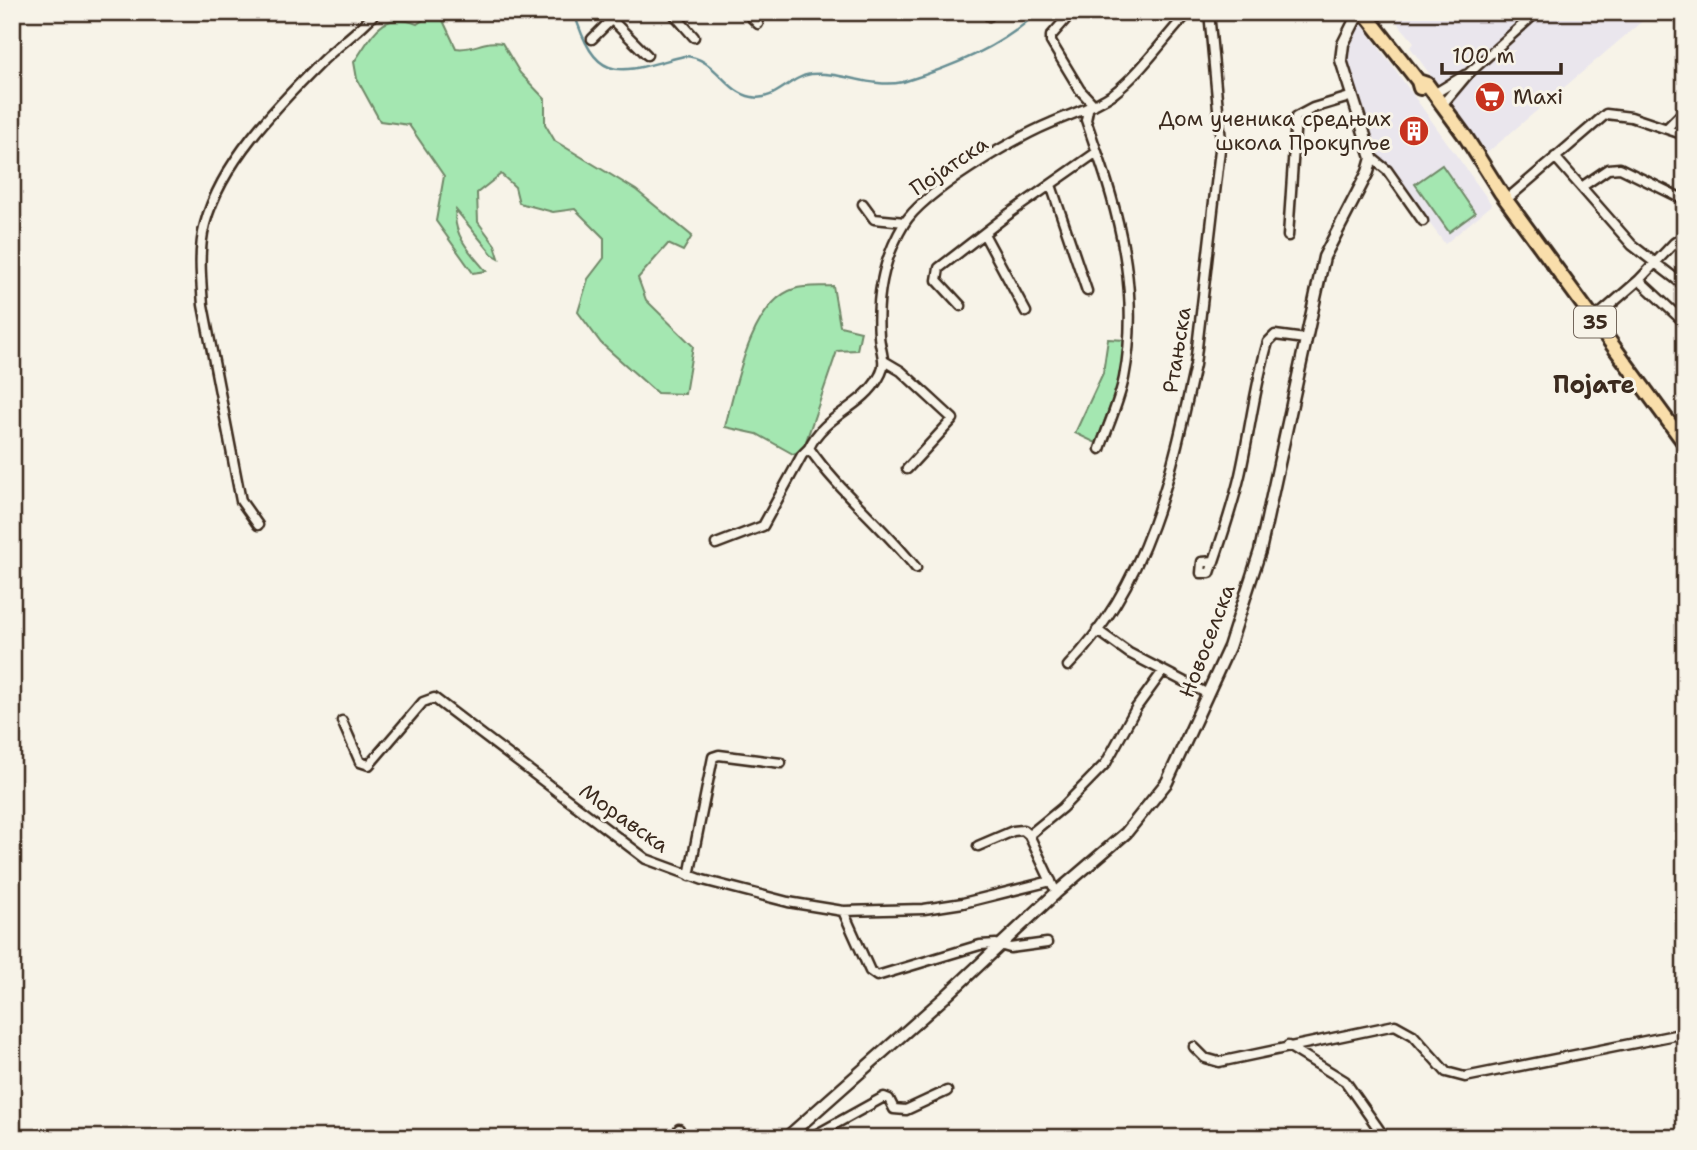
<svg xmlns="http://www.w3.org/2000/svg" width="1697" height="1150" viewBox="0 0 1697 1150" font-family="'Shantell Sans',sans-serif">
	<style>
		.built { fill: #eae6ed }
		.green { fill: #a4e7b1; stroke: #708868; stroke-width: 2 }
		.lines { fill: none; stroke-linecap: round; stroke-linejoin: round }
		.stream { stroke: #668e93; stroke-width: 2.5 }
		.minor-casing { stroke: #3b2a1e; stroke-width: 13 }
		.tertiary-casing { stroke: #3b2a1e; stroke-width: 15 }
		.primary-casing { stroke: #3b2a1e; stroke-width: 18 }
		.minor { stroke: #f7f3e8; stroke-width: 8 }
		.tertiary { stroke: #f7f3e8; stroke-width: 10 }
		.primary { stroke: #f9deab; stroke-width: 12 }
		.labels { text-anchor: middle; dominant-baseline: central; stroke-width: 6; stroke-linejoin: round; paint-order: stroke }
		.shield { fill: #f7f3e8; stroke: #73665b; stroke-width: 2 }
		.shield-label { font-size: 19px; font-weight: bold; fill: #3b2a1e }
		.poi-label { font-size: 21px; fill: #3b2a1e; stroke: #f7f3e8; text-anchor: start }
		.street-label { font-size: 21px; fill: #3b2a1e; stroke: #f7f3e8 }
		.quarter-label { font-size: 24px; font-weight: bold; fill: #3b2a1e; stroke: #f7f3e8 }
	</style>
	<rect width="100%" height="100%" fill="#f7f3e8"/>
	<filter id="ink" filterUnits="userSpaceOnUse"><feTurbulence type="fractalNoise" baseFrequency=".0143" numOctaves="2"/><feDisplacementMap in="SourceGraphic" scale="14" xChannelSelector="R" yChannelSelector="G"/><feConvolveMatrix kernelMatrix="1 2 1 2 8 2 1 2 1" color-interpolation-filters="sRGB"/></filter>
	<g filter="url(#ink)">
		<!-- built -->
		<path class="built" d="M1388,12h265l-166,141 -77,-106 4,-5z
			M1360,21l132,184 -47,39 -51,-68 -19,-19 -29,-93 9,-36z"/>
		<!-- green -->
		<path class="green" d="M422,12h17l17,36c17,3 28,-9 46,-5l18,30 25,26v25l10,17 81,49 56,46 -9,15 -15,-7 -30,34 8,22 47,46 -8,48 -28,-1 -56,-50 -23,-31 10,-33 16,-21v-20l-29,-29 -22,3 -34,-9 -4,-16 -14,-13 -24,19 1,29 17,23 4,13 -7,-4 -36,-44c-5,23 16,45 30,61l-13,2 -37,-52 8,-45 -35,-51 -29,-4 -23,-42 -3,-17c18,-25 27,-53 63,-38l7,-5z
			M1442,165l33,48 -26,19 -34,-48z
			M833,286l7,40 21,5 -4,19 -20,1 -34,99 -10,4 -36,-20 -32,-7c10,-39 26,-125 69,-138 11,-4 27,-2 39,-3z
			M1108,339l17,1 -4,38 -25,65 -21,-10 28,-60z"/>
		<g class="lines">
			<!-- stream -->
			<path class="stream" d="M574,12c23,76 47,60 110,44 32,1 40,36 68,41 23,5 37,-20 59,-23 31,-3 61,15 92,8 46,-14 101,-35 134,-70"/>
			<!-- minor casing -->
			<g class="minor-casing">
				<path id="minor" d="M672,12l22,25
					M746,12l12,12
					M988,12l1,4
					M1072,12l-21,24v6l29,48 14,15
					M612,20l35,35
					M592,39l27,-27
					M1434,94l31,-19
					M1442,105l26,-31 69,-62
					M1667,128l18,-18
					M1097,152c26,73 42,149 27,226 -5,24 -16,48 -24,71
					M1555,157l77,88 53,41
					M1372,158l15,12 36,51
					M1051,185l36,106
					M1583,186l25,-17 12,-1 65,32
					M1506,200l100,-86 25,3 54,18
					M863,204l11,15 31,3
					M984,234l42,78
					M1288,236l8,-119 17,-9 40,-12
					M1639,280l46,43
					M961,306l-24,-26 2,-12 71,-55 87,-61 -11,-32 2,-10
					M1593,320l46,-40 35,-37 6,-4 5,3
					M884,361l17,10 52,48 -46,50
					M258,525l-17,-24 -38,-196c-2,-26 -5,-55 2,-81 16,-61 71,-117 115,-161 18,-18 39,-31 56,-51
					M716,544l47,-18 39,-71 7,-7
					M1214,561l-12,1 -1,11h9c11,-32 22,-65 30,-98 10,-44 15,-90 28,-133l7,-7 30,4
					M916,568c-33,-42 -77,-76 -107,-120 15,-33 53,-40 70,-71 9,-14 1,-26 0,-41 -3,-40 4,-77 25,-112 19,-32 111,-86 147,-101 22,-10 42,-15 62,-29 29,-22 51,-56 76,-82
					M1097,630l32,23 79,41
					M1068,666c80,-82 104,-193 127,-301l26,-224 -12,-129
					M342,721l18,41 9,3 54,-63 11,-4 212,161 57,21 85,22 55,9 81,-2 39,-6 88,-22
					M1029,835l33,-27 44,-45 30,-55 27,-37
					M978,846l35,-15 10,-1 6,5 24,51
					M689,876l24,-119 6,-2 62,8
					M843,911l27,60 7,5 103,-31 16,-1 14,4 37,-5
					M1288,1046l57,35 40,57
					M1194,1047l11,11 14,4 176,-37 18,10 33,37 19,5 220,-44
					M679,1129l3,9
					M810,1138l74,-41 5,2 5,10 12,1 41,-19"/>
			</g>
			<!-- tertiary casing -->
			<g class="tertiary-casing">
				<path id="tertiary" d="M786,1138l159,-141 111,-104 70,-60 41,-51 62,-135 31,-96 64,-294 44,-85 4,-14 -31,-98 2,-16 16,-32"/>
			</g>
			<!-- primary casing -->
			<g class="primary-casing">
				<path id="primary" d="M1364,12l54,69 2,7
					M1418,81l9,3 38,52 36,57 184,251"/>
			</g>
			<!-- minor -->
			<use href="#minor" class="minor"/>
			<!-- tertiary -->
			<use href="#tertiary" class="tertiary"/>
			<!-- primary -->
			<use href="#primary" class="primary"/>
		</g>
	</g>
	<!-- icons -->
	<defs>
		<g id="supermarket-disc" transform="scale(1.575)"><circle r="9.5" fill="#c8321e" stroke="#f7f3e8"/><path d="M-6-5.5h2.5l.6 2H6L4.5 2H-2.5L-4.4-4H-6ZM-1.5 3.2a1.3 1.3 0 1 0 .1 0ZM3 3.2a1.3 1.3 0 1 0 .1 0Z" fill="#fff"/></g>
		<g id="building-disc" transform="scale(1.575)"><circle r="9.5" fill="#c8321e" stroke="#f7f3e8"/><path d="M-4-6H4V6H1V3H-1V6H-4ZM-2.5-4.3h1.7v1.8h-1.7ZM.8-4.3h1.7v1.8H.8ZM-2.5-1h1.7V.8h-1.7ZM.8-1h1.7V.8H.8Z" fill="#fff"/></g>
	</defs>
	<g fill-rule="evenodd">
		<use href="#supermarket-disc" x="1490" y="97"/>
		<use href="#building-disc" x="1414" y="131"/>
	</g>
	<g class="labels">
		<!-- shield labels -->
		<rect class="shield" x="1574" y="306.5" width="42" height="31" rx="5"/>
		<g class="shield-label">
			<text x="1595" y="322">35</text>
		</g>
		<!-- poi labels -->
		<g class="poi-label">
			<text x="1513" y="97">Maxi</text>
			<text x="1391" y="119" text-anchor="end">Дом ученика средњих<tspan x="1391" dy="24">школа Прокупље</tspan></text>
		</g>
		<!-- street labels -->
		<g class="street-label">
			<text transform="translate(949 166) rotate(-34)">Појатска</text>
			<text transform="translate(1177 350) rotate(-81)">Ртањска</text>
			<text transform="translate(1207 641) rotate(-69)">Новоселска</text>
			<text transform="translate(624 818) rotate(35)">Моравска</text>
		</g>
		<!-- quarter labels -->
		<g class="quarter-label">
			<text x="1594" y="385">Појате</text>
		</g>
	</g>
	<!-- margin -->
	<rect width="1697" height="1150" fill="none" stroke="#f7f3e8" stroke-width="42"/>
	<rect x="21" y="21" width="1655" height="1108" fill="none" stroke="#3b2a1e" stroke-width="2.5" filter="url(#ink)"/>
	<!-- scale -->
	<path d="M1442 63v10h119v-10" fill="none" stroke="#3b2a1e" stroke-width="3.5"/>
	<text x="1452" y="63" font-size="21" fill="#3b2a1e" stroke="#f7f3e8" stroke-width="5" paint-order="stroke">100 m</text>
</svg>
